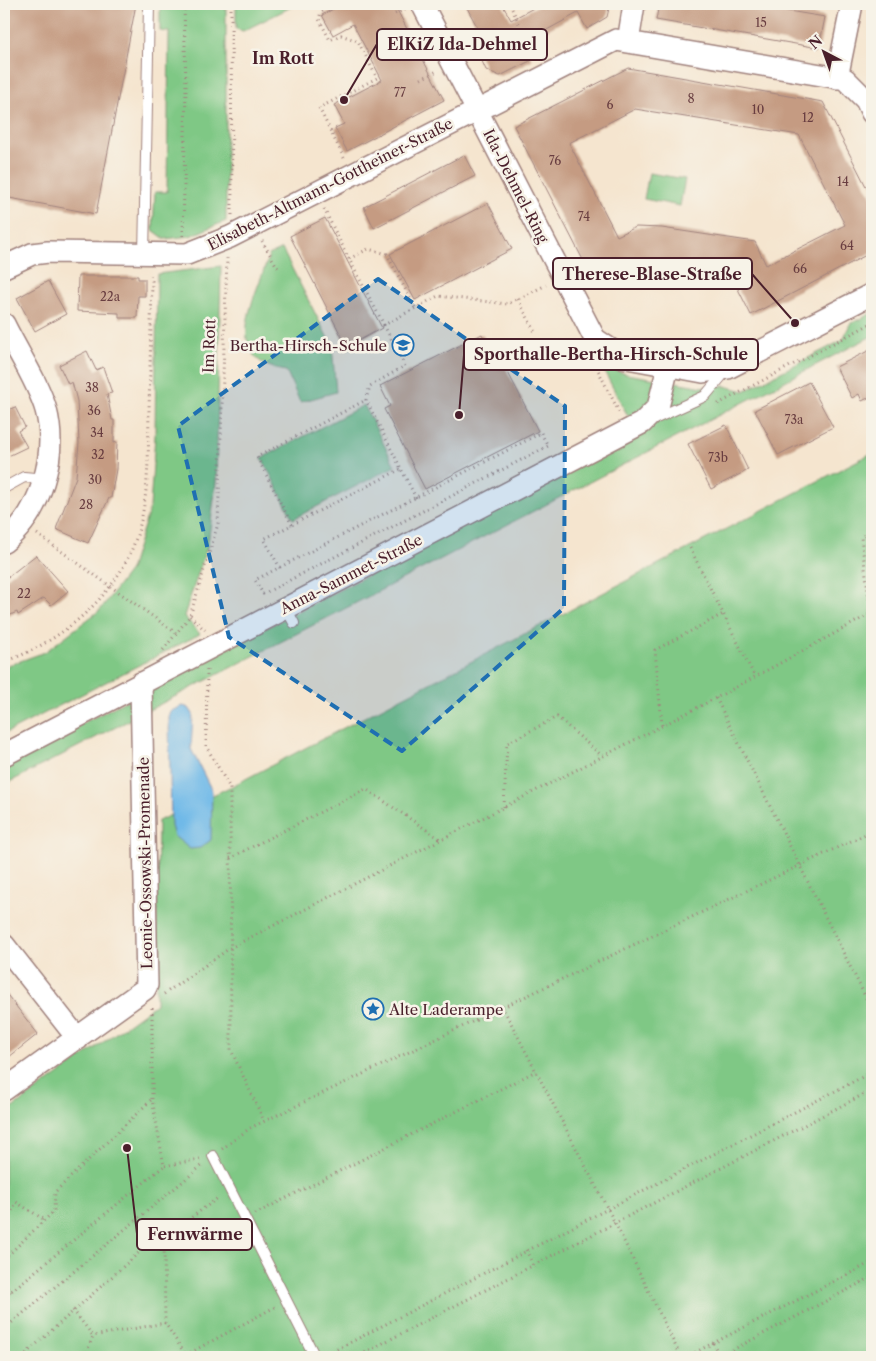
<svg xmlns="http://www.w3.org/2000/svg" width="876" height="1361" viewBox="0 0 876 1361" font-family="'Libre Caslon Text',serif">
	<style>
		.green { fill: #7fc885; stroke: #647458 }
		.water { fill: #70b9e8; stroke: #5d6c8a }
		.building { fill: #c59b82; fill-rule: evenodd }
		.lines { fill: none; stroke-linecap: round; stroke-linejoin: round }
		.service-casing { stroke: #a0827d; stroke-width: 12 }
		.minor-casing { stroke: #a0827d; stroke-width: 24 }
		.path { stroke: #a0827d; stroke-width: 3; stroke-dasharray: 1 4; stroke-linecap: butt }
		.service { stroke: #fff; stroke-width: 10 }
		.minor { stroke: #fff; stroke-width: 21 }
		.marked { fill: #1f6fb2; fill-opacity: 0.2; stroke: #1f6fb2; stroke-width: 4; stroke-dasharray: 10 6; stroke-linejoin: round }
		.labels { text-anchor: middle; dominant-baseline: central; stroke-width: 5; stroke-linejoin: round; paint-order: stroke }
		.number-label { font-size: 12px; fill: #693e41 }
		.street-label { font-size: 15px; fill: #4a1f2b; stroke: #f7f3e8 }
		.poi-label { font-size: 15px; fill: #4a1f2b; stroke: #f7f3e8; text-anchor: end }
		.neighbourhood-label { font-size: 16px; font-weight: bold; fill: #4a1f2b; stroke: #f7f3e8 }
		.leader { fill: none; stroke: #4a1f2b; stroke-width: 2 }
		.callout-dot { fill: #4a1f2b; stroke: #f7f3e8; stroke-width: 2 }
		.callout { fill: #f7f3e8; stroke: #4a1f2b; stroke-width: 2 }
		.callout-label { font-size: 16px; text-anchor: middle; font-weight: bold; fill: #4a1f2b }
	</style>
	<rect width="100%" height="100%" fill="#f7f3e8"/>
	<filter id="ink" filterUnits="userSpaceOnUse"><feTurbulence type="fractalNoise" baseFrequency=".02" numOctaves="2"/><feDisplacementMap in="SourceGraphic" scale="10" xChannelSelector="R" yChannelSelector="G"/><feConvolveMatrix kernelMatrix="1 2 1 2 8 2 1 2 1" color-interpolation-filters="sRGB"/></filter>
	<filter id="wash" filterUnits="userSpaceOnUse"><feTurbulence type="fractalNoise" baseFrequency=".0096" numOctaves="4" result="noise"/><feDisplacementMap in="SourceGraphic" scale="20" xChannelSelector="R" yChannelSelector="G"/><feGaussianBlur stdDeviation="1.12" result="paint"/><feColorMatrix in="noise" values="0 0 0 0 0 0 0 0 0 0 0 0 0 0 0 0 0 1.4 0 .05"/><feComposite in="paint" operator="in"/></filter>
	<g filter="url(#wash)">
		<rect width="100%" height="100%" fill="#f5e5cf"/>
		<!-- green -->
		<path class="green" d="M160,4h66v217l-36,15 -25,3 -12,-9 2,-38h12l2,-160 -9,-1z
			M236,4h61l-54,27 -7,-2z
			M649,173l36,6 -5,27 -36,-7z
			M282,249l50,97 4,46 -36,10 -14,-31c-69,-12 -29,-75 -17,-116z
			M221,266l-5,217 -8,61 -24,72 16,18 -196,100v-67l41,-15 55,-42 30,-40 20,-63 5,-71 2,-162z
			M872,313v23l-868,449v-21l634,-329 -34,-64 5,-3 17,6 78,13 21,-1 19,5 99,-51 7,-16z
			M364,405l31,61 -102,53 -31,-61z
			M872,453v904h-868v-243l152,-110 2,-183 76,-36z"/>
		<!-- water -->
		<path class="water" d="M183,706l6,2 4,6 -2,35 21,42 -1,49 -11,8 -10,1 -16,-13 -3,-10 -2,-109 2,-6z"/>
		<g id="blocks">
			<!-- building -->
			<path class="building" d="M4,4h132l-40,210 -92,-17z
				M343,4h51l50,96 -97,51 -12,-23 9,-4 -10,-19 48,-25 -29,-56 -20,11 -11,-20z
				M465,4h37l9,16 30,-16h69l-3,13 -20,12 -9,-16 -55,30 9,17 -32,16 -14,-6 -14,-31 9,-5z
				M659,4h87l79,13 -6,31 -163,-28z
				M628,68l195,34 49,96v54l-121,63 -19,-38 -12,-2 -79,-11 -44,23 -83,-161zM635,109l164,26 46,90 -79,40 -11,-23 -93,-14 -26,-1 -19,9 -48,-93z
				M464,155l11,21 -101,52 -10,-21z
				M488,203l24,46 -97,51 -25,-46z
				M325,218l57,110 -35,19 -57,-111z
				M78,276h60v3h7v17h-7l-1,22h-18v-5l-42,-2z
				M48,281l18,33 -31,17 -18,-33z
				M482,334l10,20 5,-3 41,80 -113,58 -41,-80 6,-3 -10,-20z
				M872,349v47l-10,5 -3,-7 -7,4 -16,-31z
				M87,351l9,19 7,-3 9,26 -5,1 5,26h2v23l3,-1 -1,27 -5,29h-2l-21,45 -32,-14 20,-52 3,-34 -2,-42 -5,-19 -4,2 -9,-19z
				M809,382l24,45 -55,28 -23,-45z
				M4,401l4,9 7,-3 10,20 -7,4 9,16 -23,11z
				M726,425l22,45 -37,19 -23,-45z
				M36,555l32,36 -17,14 -7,-7 -26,17 -1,-3 -13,6v-38z
				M4,991l34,43 -34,27z"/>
		</g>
	</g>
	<g filter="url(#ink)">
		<use href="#blocks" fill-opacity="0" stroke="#a0827d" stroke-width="1"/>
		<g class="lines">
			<!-- service casing -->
			<g class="service-casing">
				<path id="service" d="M144,255l5,-251
					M652,420l53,-24 21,-25
					M4,488l20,-11 21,2
					M286,608l8,15
					M213,1156l102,201"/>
			</g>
			<!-- minor casing -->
			<g class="minor-casing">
				<path id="minor" d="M422,4l173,335 27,18 81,15 25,-4 144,-74
					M628,42l6,-38
					M837,78l15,-74
					M4,267l28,-13 16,-2 139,2 43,-17 386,-197 229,39 21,21 6,13
					M4,324c13,27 34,58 42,86 12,45 -5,103 -42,132
					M4,755l638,-332 16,-16 10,-40
					M4,945l74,94
					M4,1090l141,-101 2,-4 -6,-302"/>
			</g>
			<!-- path -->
			<path class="path" d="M231,4l1,211
				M336,4l-15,8 -2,7 11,21 11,-5 17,6 19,37 -58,30 25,50
				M512,4v5l24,50
				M395,14l10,-5
				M421,79l16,-8
				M324,209l25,50
				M183,236l3,-148 -2,-84
				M4,239l8,4
				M262,241l17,29
				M518,299l18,35
				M384,325l-35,-66 19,-10 19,5 28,54
				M594,362l26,52
				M718,404l154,-81
				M541,433l7,13 -285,148 -8,-14z
				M416,498l-50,-98 4,-14 35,-20 -21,-41 54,-29 70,8 38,-19
				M292,525l-35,-68 109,-57
				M37,534l139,99
				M690,548l65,129
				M280,568l-16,-29 137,-70
				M871,614l-10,-77 11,-6
				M190,616l15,14
				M163,650l27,-34 28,-92 9,-266
				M4,662c52,-18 106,-60 128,-113 18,-43 16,-93 17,-139 1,-43 2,-86 3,-129l-3,-9
				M207,670l-1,76 24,42 1,262 33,71
				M716,698l156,312
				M662,725l-7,-75 68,-36
				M504,807l3,-64 50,-26 45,39
				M230,858l136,-69 74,50
				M164,994l66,-46 486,-250 156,-85
				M502,1006l113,217 66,134
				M152,1008v91l12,67 36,-7
				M222,1149l28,-21 622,-297
				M255,1214l281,-143
				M4,1229l12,-27 29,18
				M526,1250l7,15
				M4,1259l50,-48 1,-19 97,-93
				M4,1284l7,8
				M4,1297l160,-131
				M73,1310l20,26
				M4,1329l200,-165
				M713,1343l7,14
				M328,1354l544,-282
				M186,1355l89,-48
				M22,1357l122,-109 20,-10
				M85,1357l8,-21 72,-13
				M187,1357l-22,-34 -1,-85 55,-41
				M356,1357l516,-267
				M686,1357l186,-95
				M719,1357l153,-80"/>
			<!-- service -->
			<use href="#service" class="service"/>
			<!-- minor -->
			<use href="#minor" class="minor"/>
		</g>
	</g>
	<!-- marked area -->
	<path class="marked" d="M378,279l187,127 -1,202 -162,143 -173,-114 -51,-211z"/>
	<!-- icons -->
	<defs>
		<g id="school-ring" transform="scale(1.125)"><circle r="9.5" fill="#f7f3e8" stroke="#1f6fb2" stroke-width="1.5"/><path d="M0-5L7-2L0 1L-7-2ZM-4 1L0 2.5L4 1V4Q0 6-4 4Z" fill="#1f6fb2"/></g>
		<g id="sight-ring" transform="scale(1.125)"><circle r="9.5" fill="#f7f3e8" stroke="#1f6fb2" stroke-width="1.5"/><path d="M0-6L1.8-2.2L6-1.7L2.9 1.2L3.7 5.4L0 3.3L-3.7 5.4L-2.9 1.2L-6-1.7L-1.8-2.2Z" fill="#1f6fb2"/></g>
	</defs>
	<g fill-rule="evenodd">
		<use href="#school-ring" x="403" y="345"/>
		<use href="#sight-ring" x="373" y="1009"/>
	</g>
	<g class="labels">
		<!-- number labels -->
		<g class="number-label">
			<text x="761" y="22">15</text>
			<text x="400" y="92">77</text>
			<text x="691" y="98">8</text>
			<text x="610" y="104">6</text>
			<text x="758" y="109">10</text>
			<text x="808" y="117">12</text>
			<text x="555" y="160">76</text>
			<text x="843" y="181">14</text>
			<text x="584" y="216">74</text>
			<text x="847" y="245">64</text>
			<text x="800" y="268">66</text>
			<text x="110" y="296">22a</text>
			<text x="92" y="387">38</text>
			<text x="94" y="410">36</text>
			<text x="794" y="419">73a</text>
			<text x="97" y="432">34</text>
			<text x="98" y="454">32</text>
			<text x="718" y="457">73b</text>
			<text x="95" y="479">30</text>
			<text x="86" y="504">28</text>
			<text x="24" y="593">22</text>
		</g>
		<!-- street labels -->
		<g class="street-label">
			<text transform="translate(330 184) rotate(-27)">Elisabeth-Altmann-Gottheiner-Straße</text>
			<text transform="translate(516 186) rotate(63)">Ida-Dehmel-Ring</text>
			<text transform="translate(209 346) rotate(-88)">Im Rott</text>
			<text transform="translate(351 574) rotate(-27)">Anna-Sammet-Straße</text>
			<text transform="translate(145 863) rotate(-91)">Leonie-Ossowski-Promenade</text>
		</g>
		<!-- poi labels -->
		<g class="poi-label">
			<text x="387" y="345">Bertha-Hirsch-Schule</text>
			<text x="389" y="1009" text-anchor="start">Alte Laderampe</text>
		</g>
		<!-- neighbourhood labels -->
		<g class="neighbourhood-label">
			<text x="283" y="58">Im Rott</text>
		</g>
	</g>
	<!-- callouts -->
	<path class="leader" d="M344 100L377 44M795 323L752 274M459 415L464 355M127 1148L137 1234"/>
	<g class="callout-dot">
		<circle cx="344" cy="100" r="5"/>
		<circle cx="795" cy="323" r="5"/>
		<circle cx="459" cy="415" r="5"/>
		<circle cx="127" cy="1148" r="5"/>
	</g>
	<g class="callout">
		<rect x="377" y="29" width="170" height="31" rx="5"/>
		<rect x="553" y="258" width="199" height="31" rx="5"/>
		<rect x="464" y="339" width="294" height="31" rx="5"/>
		<rect x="137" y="1219" width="115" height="31" rx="5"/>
	</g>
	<g class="callout-label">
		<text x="462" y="50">ElKiZ Ida-Dehmel</text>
		<text x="652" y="280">Therese-Blase-Straße</text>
		<text x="611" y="360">Sporthalle-Bertha-Hirsch-Schule</text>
		<text x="195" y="1240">Fernwärme</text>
	</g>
	<!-- margin -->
	<rect width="876" height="1361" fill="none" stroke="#f7f3e8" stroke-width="20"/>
	<!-- north arrow -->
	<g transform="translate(824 52) rotate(319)" stroke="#f7f3e8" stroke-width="4" paint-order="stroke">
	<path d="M0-4L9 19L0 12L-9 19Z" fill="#4a1f2b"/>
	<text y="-8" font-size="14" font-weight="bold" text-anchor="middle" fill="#4a1f2b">N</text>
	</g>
</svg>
